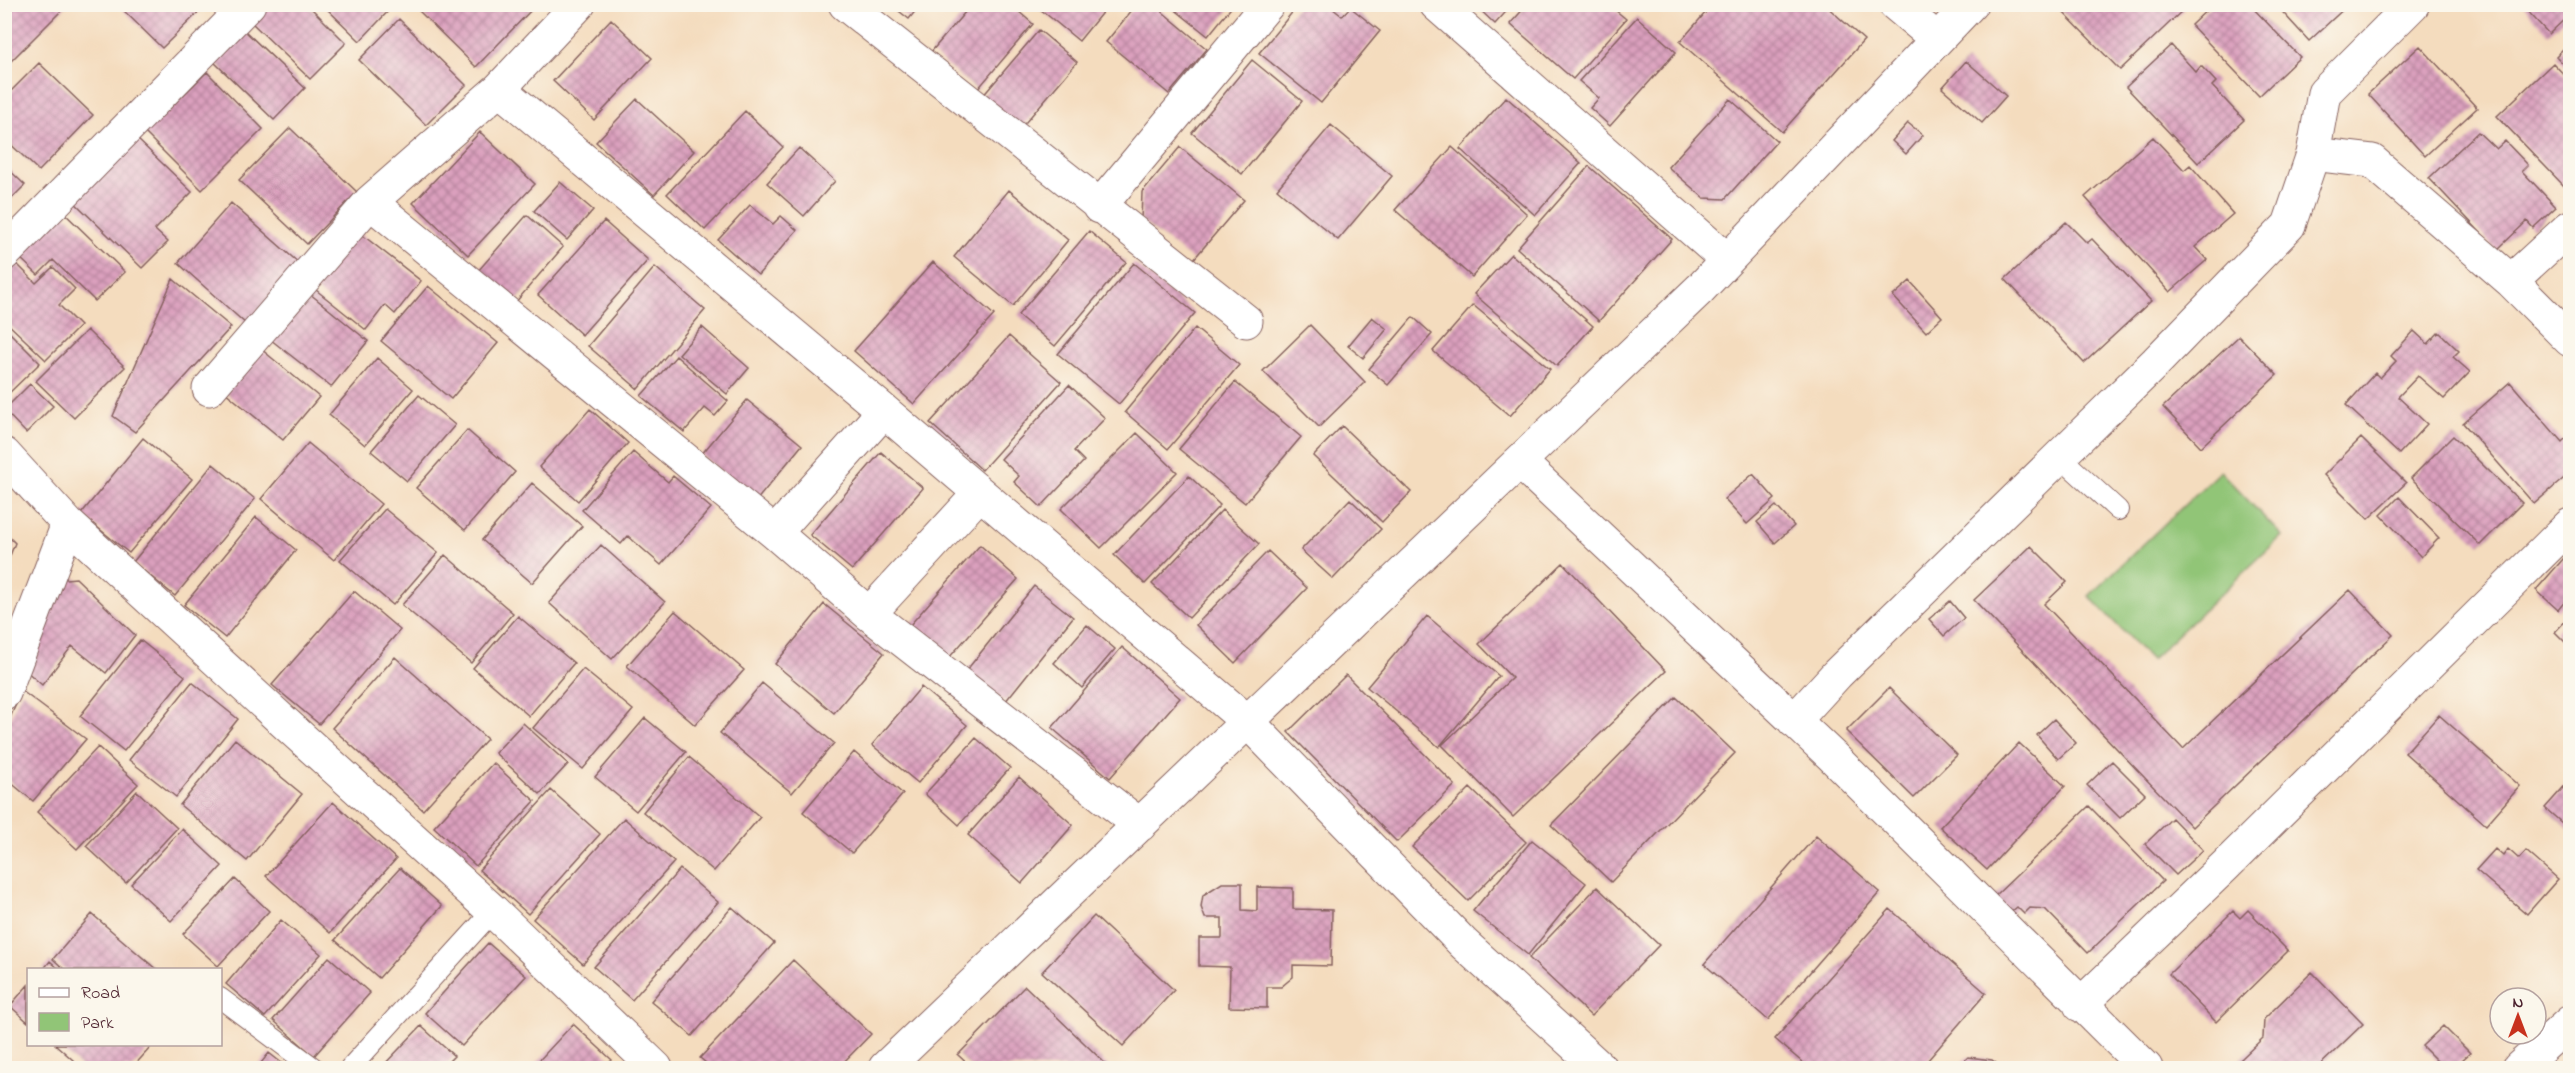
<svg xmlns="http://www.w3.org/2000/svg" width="2575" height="1073" viewBox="0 0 2575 1073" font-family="'Indie Flower',sans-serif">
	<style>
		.green { fill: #91c577; stroke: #6e7251; stroke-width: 1.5 }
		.building { fill: url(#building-cross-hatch) }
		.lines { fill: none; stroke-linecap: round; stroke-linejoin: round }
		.service-casing { stroke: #86615e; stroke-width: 22 }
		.minor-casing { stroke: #86615e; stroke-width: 35 }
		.service { stroke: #fff; stroke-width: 20 }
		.minor { stroke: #fff; stroke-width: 33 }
	</style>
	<defs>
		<pattern id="building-cross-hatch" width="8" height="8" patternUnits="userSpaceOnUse" patternTransform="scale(1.5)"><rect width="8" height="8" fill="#dba0be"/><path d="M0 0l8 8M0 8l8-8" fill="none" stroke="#b4829b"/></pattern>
	</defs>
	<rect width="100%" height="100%" fill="#fbf7ec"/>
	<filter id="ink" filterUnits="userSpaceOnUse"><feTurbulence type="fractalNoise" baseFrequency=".0167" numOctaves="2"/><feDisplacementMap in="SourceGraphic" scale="12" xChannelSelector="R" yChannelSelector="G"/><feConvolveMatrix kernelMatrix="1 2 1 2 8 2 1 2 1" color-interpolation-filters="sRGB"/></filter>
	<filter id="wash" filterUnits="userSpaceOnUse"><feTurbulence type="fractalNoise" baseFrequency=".008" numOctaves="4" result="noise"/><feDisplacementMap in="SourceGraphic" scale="24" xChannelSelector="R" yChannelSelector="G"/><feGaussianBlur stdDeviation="1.35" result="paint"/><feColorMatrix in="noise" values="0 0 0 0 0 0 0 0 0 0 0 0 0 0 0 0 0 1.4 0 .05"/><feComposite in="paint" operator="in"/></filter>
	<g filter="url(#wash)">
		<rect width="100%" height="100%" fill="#f4dcbe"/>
		<!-- green -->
		<path class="green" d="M2220,471l62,65 -131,124 -62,-64z"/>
		<g id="blocks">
			<!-- building -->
			<path class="building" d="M4,4h64l-64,64z
				M268,4h39l39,39 -36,36 -59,-57z
				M322,4h73l-35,37z
				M423,4h114l-61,63 -58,-57z
				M890,4h31l-12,15z
				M972,4h38l23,20 -56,66 -46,-38z
				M1034,4h75l-30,37z
				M1137,4h16l54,45 -38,45 -63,-52z
				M1168,4h66l-26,32z
				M1299,4h28l15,12 8,-9 30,24 -59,72 -62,-50z
				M1474,4h39l-18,20z
				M1713,4h111l40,36 -82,92 -102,-90z
				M2055,4h125l4,5 -64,61z
				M2275,4h74l-40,37z
				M2521,4h49v10l-21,20z
				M118,5h88l-44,43z
				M1527,5h82l17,14 -53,60 -63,-55z
				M2212,5h38l50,52 -41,39 -68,-71z
				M1637,17l39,35 -66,74 -20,-18 9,-10 -20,-17z
				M399,19l67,66 -40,40 -67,-65z
				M611,19l41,39 -58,62 -41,-39z
				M1039,30l38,32 -57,67 -38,-32z
				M245,31l60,57 -31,32 -60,-58z
				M2570,42v29l-14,-15z
				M2171,45l25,27 5,-6 15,16 -4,4 32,34 -46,43 -72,-76z
				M2420,46l57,62 -52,48 -57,-62z
				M1252,60l50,41 -60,73 -50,-41z
				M1966,61l40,35 -24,27 -40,-35z
				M39,63l54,52 -54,56 -35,-33v-40z
				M2553,63l17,18v101l-5,5 -68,-71z
				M207,72l56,57 -61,61 -57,-57z
				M1506,97l75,66 -46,52 -75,-66z
				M637,99l57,52 -40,44 -58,-53z
				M1730,99l47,42 -52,58 -21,-1 -36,-31z
				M745,111l38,36 -78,83 -38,-36z
				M1908,123l15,12 -17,19 -14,-13z
				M1331,125l61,51 -54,64 -61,-51z
				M290,128l67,64 -50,52 -68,-64z
				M480,132l55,52 -67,71 -55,-52z
				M2478,132l18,17 9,-8 23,24 -6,6 34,36 -23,21 -6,-7 -30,29 -68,-72z
				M133,135l59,57 -37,38 13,12 -26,26 -71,-69z
				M2153,137l31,33 6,-5 43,49 -38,33 12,13 -37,32 -85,-95z
				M1180,147l64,53 -51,60 -52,-39 1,-29z
				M1452,147l75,67 -55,63 -77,-67z
				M799,148l36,33 -31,35 -37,-33z
				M4,165l21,20 -21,21z
				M1589,166l83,73 -73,82 -82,-73z
				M560,182l33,28 -26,30 -33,-29z
				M1009,190l59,50 -55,66 -59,-49z
				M231,203l69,61 -54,60 -68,-61z
				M750,205l23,19 8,-8 16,14 -39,45 -40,-35z
				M60,209l65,63 -30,29 -42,-41 -15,15 -22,-21z
				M527,215l36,32 -48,56 -37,-32z
				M604,221l44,39 -66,75 -44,-40z
				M2066,222l21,21 5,-4 59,62 -67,62 -79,-84z
				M356,230l65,51 -26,33 -10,-9 -19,25 -55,-44z
				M1089,231l37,31 -71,84 -37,-31z
				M1511,254l82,72 -36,40 -83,-72z
				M933,262l61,53 -80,89 -60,-53z
				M1134,263l61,50 -76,91 -61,-50z
				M17,264l19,19 17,-16 22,22 -16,16 21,21 -34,34 -42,-40v-43z
				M655,267l50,43 -67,79 -50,-43z
				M173,279l58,48 -96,105 -22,-16z
				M1910,281l32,36 -16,15 -33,-36z
				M428,286l70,57 -47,56 -70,-58z
				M304,289l64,52 -37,46 -65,-51z
				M1473,305l77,64 -40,47 -77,-65z
				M1372,317l15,12 -24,29 -15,-12z
				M1413,317l19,17 -44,51 -19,-16z
				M1310,325l55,57 -46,45 -56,-56z
				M4,327l36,36 -36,35z
				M702,327l47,41 -22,26 -48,-40z
				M1195,328l44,37 -71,84 -43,-37z
				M87,330l38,37 -51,51 -38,-37z
				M2414,331l14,13 11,-12 20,19 -6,6 17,15 -26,27 -26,-23 -20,21 29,27 -28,30 -53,-49 29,-32 5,5 16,-17 -5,-5z
				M1009,336l52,46 -79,88 -52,-47z
				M2239,336l38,39 -76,72 -38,-40z
				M255,344l64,53 -36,43 -64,-53z
				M676,356l52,45 -13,15 -10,-8 -21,24 -43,-36z
				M377,358l36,31 -48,56 -36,-30z
				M1235,382l66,55 -56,66 -66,-54z
				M2510,382l52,60 8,-8v39l-36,31 -71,-81z
				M30,384l23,22 -27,27 -22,-23z
				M1069,385l36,33 -31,33 10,10 -43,46 -27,-25 5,-6 -18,-17z
				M419,395l36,30 -48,56 -36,-30z
				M747,400l55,45 -46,56 -55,-46z
				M590,409l38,34 -50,58 -39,-34z
				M1342,426l69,66 -29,30 -69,-66z
				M467,430l48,42 -50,58 -49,-42z
				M1137,433l40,39 -76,76 -40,-39z
				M2453,436l69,67 -42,42 -69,-67z
				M143,438l49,41 -63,74 -48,-39z
				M2361,438l45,45 -38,36 -44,-44z
				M308,443l73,61 -47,56 -73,-61z
				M633,452l35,30 5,-6 38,32 -50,57 -33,-29 -7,8 -39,-34z
				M881,452l42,36 -71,82 -42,-35z
				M213,464l42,35 -80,97 -42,-34z
				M1753,474l22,25 -28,25 -23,-25z
				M1189,476l31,29 -75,79 -31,-29z
				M532,483l50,43 -50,57 -50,-43z
				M2399,497l40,41 -18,19 -40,-42z
				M1350,499l31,30 -48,50 -32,-29z
				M1776,506l18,20 -19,17 -18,-21z
				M385,509l53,44 -45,52 -53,-45z
				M1222,510l37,34 -70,74 -37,-34z
				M256,517l40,33 -71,88 -41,-33z
				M4,532l11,11 -10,25h-1z
				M601,545l64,57 -53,57 -63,-56z
				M980,545l38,34 -70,80 -38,-34z
				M2031,546l36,36 -23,22 139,145 167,-159 43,45 -201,192 -218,-227z
				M1268,551l39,37 -72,75 -39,-38z
				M445,555l68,58 -42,50 -69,-58z
				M2564,558l6,5v32l-12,15 -22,-20z
				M1563,563l103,108 -153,146 -71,-72 70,-67 -33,-34z
				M76,578l59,57 -29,38 -34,-27 -30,39 -18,-16 31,-89z
				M1034,586l39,31 -68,85 -39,-31z
				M354,591l46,39 -81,94 -47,-39z
				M1950,601l14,17 -20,18 -15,-17z
				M824,604l60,49 -50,60 -59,-49z
				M675,611l69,59 -49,55 -68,-59z
				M518,616l56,47 -45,53 -56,-48z
				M1427,616l72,60 -60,71 -72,-60z
				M2570,616v31l-15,-15z
				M1087,625l28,24 -33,39 -28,-25z
				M140,640l45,36 -61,75 -44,-35z
				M1122,647l58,51 -70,80 -58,-50z
				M395,657l92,82 -64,71 -91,-82z
				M583,669l50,41 -50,59 -50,-41z
				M1346,675l109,110 -58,57 -109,-110z
				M192,682l46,37 -62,78 -47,-37z
				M762,683l72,60 -42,50 -72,-60z
				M921,687l46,38 -49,58 -46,-38z
				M1889,688l68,67 -43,43 -68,-67z
				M22,691l64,48 -53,62 -29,-24v-46z
				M1676,697l59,56 -124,129 -60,-57z
				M2439,715l81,71 -34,39 -81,-72z
				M645,718l41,34 -50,59 -41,-34z
				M2054,719l22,24 -18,16 -21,-24z
				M523,723l45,41 -28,30 -45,-41z
				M976,738l34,30 -51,57 -34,-31z
				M235,739l67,55 -55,67 -67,-56z
				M2019,743l46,43 -78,84 -47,-43z
				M98,747l40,37 -61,65 -40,-37z
				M854,752l49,42 -51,59 -49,-41z
				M689,757l71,60 -46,54 -71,-59z
				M2112,761l33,33 -25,24 -33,-33z
				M493,763l42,38 -59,65 -42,-39z
				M1019,777l54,48 -51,58 -54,-48z
				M2570,780v50l-25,-22z
				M1470,788l56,54 -58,59 -56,-54z
				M551,790l49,44 -72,80 -49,-44z
				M137,791l40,37 -51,55 -40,-37z
				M333,802l63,57 -66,74 -64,-57z
				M2089,806l74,75 -75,72 -43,-44 -15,-1 -6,6 -7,-7 -8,7 -16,-16z
				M624,818l50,44 -91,102 -50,-45z
				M2172,818l31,32 -27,25 -31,-31z
				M182,829l40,37 -51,55 -40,-37z
				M1816,836l64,56 -112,128 -64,-56z
				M1532,840l54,43 -58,72 -55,-44z
				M2495,849l8,7 5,-7 11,10 7,-8 32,28 -31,35 -51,-44z
				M400,868l42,38 -63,72 -44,-38z
				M680,869l38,33 -86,98 -38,-33z
				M235,879l34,32 -51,55 -35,-32z
				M1222,883h20v27l15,1v-24l36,1v21l39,1 -1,56 -38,-1v12l-12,10h-14v21l-38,-1 1,-40 -31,-1v-28h23v-20h-17l-4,-11 2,-12z
				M1597,887l62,58 -68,71 -62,-58z
				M732,907l42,36 -82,93 -41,-35z
				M1890,909l96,84 -65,75h-112l-34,-29z
				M2248,910l40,41 -72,71 -47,-48 64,-63 7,7z
				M92,914l65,56h-92l-12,-11z
				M1094,916l80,74 -51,56 -81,-74z
				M281,920l40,34 -56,63 -39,-33z
				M488,943l38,33 -64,70 -37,-33z
				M329,957l41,36 -56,63 -41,-36z
				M793,960l78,74 -33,34h-126l-12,-10z
				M50,961l10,9h-17z
				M2312,972l51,52 -46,44h-69l-8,-8 23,-22 1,-19z
				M28,985v37l-18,-16z
				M1025,986l85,82h-138l-14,-13z
				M573,1024l39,36 -8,8h-72z
				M421,1026l33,30 -12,12h-61z
				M2443,1026l27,27 -17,15h-9l-22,-22z
				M55,1044h91l4,4 -18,20h-50z
				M269,1053l19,15h-31z
				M1968,1057l24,3 10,8h-45z"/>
		</g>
	</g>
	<g filter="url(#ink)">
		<use href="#blocks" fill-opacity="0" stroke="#86615e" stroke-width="1.5"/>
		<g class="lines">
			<!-- service casing -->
			<g class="service-casing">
				<path id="service" d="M2059,456l59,54
					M220,998l94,70
					M350,1068l143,-157"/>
			</g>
			<!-- minor casing -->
			<g class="minor-casing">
				<path id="minor" d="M845,4l401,317
					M1436,4l291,256
					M1895,4l42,35
					M499,89l385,322 364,311 216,222 136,124
					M2313,154l59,7 139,120 59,59
					M370,202l405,331 94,81 271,211
					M1099,207l169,-203
					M4,254l245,-250
					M2511,281l59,-54
					M209,389l161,-187 129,-113 80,-85
					M4,454l64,70 217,199 208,188 163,157
					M1520,462l312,294 314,312
					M775,533l109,-122
					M869,614l111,-121
					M4,693l64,-169
					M1794,721l43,-47 319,-312 133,-137 24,-71 11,-61 89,-89
					M2080,1005l145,-139 345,-341
					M885,1068l815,-779 271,-285
					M2519,1068l51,-46"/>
			</g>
			<!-- service -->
			<use href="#service" class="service"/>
			<!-- minor -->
			<use href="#minor" class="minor"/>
		</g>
	</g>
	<!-- margin -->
	<rect width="2575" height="1073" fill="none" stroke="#fbf7ec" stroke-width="24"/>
	<!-- legend -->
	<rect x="27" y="968" width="195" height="78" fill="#fbf7ec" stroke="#b4a19f" stroke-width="1.5"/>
	<rect x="39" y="988" width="30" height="9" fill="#ffffff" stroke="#b4a19f" stroke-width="1.5"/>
	<text x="81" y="998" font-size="18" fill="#4a1f2b">Road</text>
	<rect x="39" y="1013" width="30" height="18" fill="#91c577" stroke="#b4a19f" stroke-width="1.5"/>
	<text x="81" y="1028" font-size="18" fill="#4a1f2b">Park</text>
	<!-- north arrow -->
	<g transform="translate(2518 1016)"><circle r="28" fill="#fbf7ec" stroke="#b4a19f" stroke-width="1.5"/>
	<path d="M0-4.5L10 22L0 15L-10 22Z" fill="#c8321e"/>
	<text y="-9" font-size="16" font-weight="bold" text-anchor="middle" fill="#4a1f2b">N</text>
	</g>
</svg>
